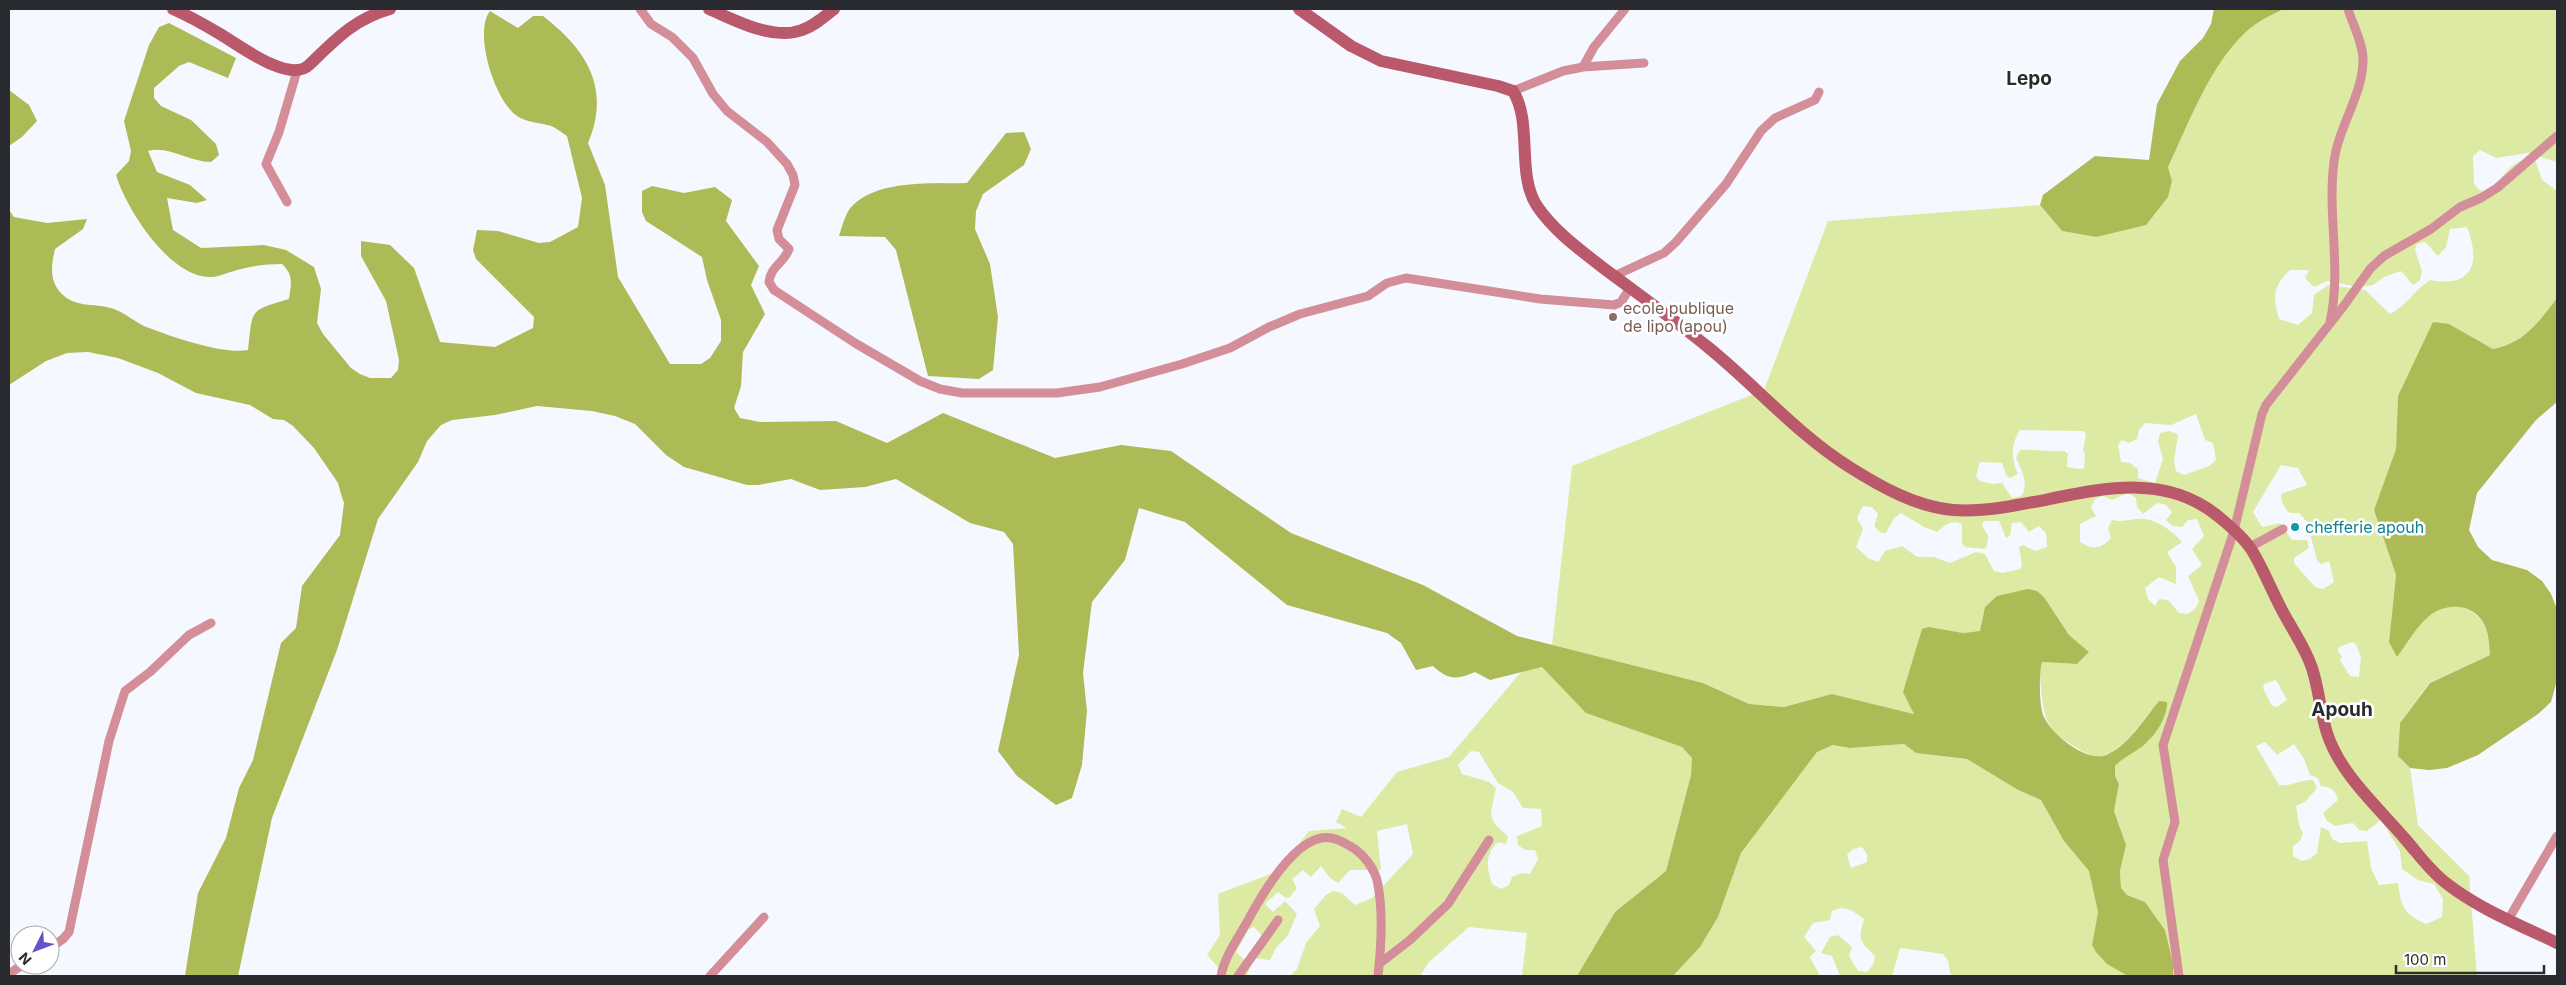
<svg xmlns="http://www.w3.org/2000/svg" width="2566" height="985" viewBox="0 0 2566 985" font-family="Inter,sans-serif">
	<style>
		.green { fill: #ddeaa3; fill-rule: evenodd }
		.forest { fill: #acbb56 }
		.lines { fill: none; stroke-linecap: round; stroke-linejoin: round }
		.street { stroke: #d38e99; stroke-width: 9 }
		.secondary { stroke: #ba586c; stroke-width: 12 }
		.education-dot { fill: #8d6e63; stroke: #fff; stroke-width: 2 }
		.culture-dot { fill: #0f9aa8; stroke: #fff; stroke-width: 2 }
		.labels { text-anchor: middle; dominant-baseline: central; stroke-width: 5; stroke-linejoin: round; paint-order: stroke }
		.education-label { font-size: 16px; fill: #785e54; stroke: #fff; text-anchor: start }
		.culture-label { font-size: 16px; fill: #0d838f; stroke: #fff; text-anchor: start }
		.quarter-label { font-size: 19px; font-weight: bold; fill: #2a2b30; stroke: #fff }
	</style>
	<rect width="100%" height="100%" fill="#f5f8ff"/>
	<!-- green -->
	<path class="green" d="M2284,9h273v153l-29,-9 -32,5 -16,-8 -7,6 1,28 7,7 13,-3c10,-14 21,-31 41,-29l7,21 15,11v107l-21,28 -27,20 -16,3 -44,-25 -51,72 -2,53 -22,61 22,65 -7,67 9,14c9,-12 18,-30 30,-40 17,-14 45,-13 56,9 5,9 5,19 6,30l-61,28 -29,40 -2,33 12,12 8,57 51,51 8,100h-304v-13l-8,-33 -20,-28 -18,-7 -6,-7 -1,-17 6,-26 -12,-34 5,-27 -4,-8v-10l12,-12 22,-13 10,-40c-16,18 -32,46 -55,54 -10,4 -16,-1 -25,-6 -30,-17 -35,-26 -38,-61 -1,-9 -2,-17 1,-26l35,2 12,-12 -20,-17 -25,-38 -7,-6 -52,16 -4,24 -18,2 -34,-6 -14,87 -83,-20 -48,13 -35,-3 -46,-21 -151,-38 20,-179 192,-76 64,-169 212,-16 22,26 34,6 76,-56 -4,-14c22,-46 40,-101 79,-136 11,-10 24,-16 37,-22zM2467,227c14,36 6,61 -37,53 -18,12 -20,23 -40,34l-25,-24 -37,-5 -14,10 -2,18 -14,12 -19,-6c-6,-23 -7,-32 11,-49h19l-4,8 9,9 13,-6 32,6 14,-2 11,-8 17,-6 12,14 7,-5 2,-9 -7,-21 2,-6 8,-2 13,14 8,-9 4,-18zM2196,414l9,26 8,3 3,17 -7,6 -25,9 -8,-4 -2,-10 4,-27 -9,-3 -9,2 -2,8 5,18 -8,24 -17,-5v-9l-8,-6 -9,-1 -3,-17 4,-5 7,3 8,-4 2,-9 6,-7 26,2zM2020,430l63,1 3,3 -3,17 2,3 -1,14 -4,1 -13,-2 1,-13 -4,-3c-15,1 -29,-2 -44,-1l-4,8c5,11 14,27 5,38l-9,2 -10,-15 -9,1 -13,-3 -4,-5 4,-14 22,1 4,12 4,3 8,-4c-7,-14 -7,-31 2,-44zM2281,465l17,3 9,17 -26,9c-1,7 4,15 9,19h9l8,9 10,38 4,4 8,-3 5,21 -11,7 -8,-2 -21,-24v-5l15,-10 -2,-8h-15l-12,-17 -18,4 -9,-15zM2128,493l8,5 1,9 6,7 14,-11 9,2 6,7 -6,8 7,6 9,1 6,-7 9,-1 7,17 -12,13 10,16 -14,11 11,25 -4,8 -7,5 -9,-1 -11,-13 -9,-1 -4,7 -7,-7 -3,-11 14,-11 17,7v-17l-9,-15 15,-10c-10,-11 -22,-21 -38,-23 -11,-1 -20,4 -32,1l-4,8 3,10c-10,11 -18,12 -31,4v-18l16,-8 -5,-9 4,-8 8,-3 9,4zM1863,506l9,1 6,7 -4,12 7,7h5l8,-15 7,-5 23,14 13,5c8,-7 14,-13 25,-8v19l3,4 19,2 3,-3 1,-10 -6,-11 2,-4h15l7,17 4,-2 2,-13 9,-1 8,10 10,-6 7,7 1,14 -12,4 -12,-6 -4,2 3,18 -2,4 -17,4 -9,-2 -9,-17 -9,-2 -26,11 -16,-6h-17l-15,-11 -17,5 -7,11 -10,-4 -12,-11 7,-18 -6,-11zM2352,642l4,2 5,13 -2,20 -9,-1 -10,-16 2,-3 -4,-6 1,-4zM2276,680l11,20 -10,7 -5,-1 -9,-18 1,-4zM2265,742l12,13 17,-11 10,15 6,16 8,3 3,8c10,1 15,4 17,14l-15,13 4,8 8,5 18,-3 6,7 8,1 14,-11 19,31 2,18 16,11 16,4 9,15 -1,18 -16,7c-22,-10 -25,-17 -28,-41l-19,2 -8,-17 -4,-27 -27,2 -8,-4 -3,-8 -8,-4 -4,26 -7,6 -8,2 -9,-5v-10l7,-5 3,-8 -4,-8 -3,-19 9,-4 12,-14 -4,-8c-13,-1 -22,7 -34,5l-23,-39z
		M1542,667l45,46 95,34 10,11 -1,17 -25,96 -51,41 -38,64h-55l5,-43 -58,-6 -40,35 -9,14h-134h4l7,-7 9,-26 14,-17 -6,-17 12,-14 7,-4 9,2 13,12 17,-7 41,-44 -6,-30 -30,7 4,39h-31l-12,13 -8,-5 -9,-12 -10,11 -8,-7 -11,9 5,9 -7,9 -4,1 -8,-6 -13,12 8,8 12,-11 12,13 -9,21 -12,13 -6,12 -16,-2 11,-19 -11,-12 -5,2 -13,23 15,14 -4,8 5,2h-26l-19,-21 13,-20 -2,-41 60,-23 31,-40 38,-3 -11,-6 6,-13 19,8 36,-45 52,-15 72,-85zM1471,751l8,1 19,31 15,9 10,16 18,1 1,17 -25,10 1,9 7,5h10l3,9 -8,15 -9,-1 -9,4 -3,8 -8,4 -9,-5c-5,-15 -8,-29 6,-42l8,2 2,-8c-23,-18 -17,-21 -12,-48l-7,-6 -27,-8 -4,-9z
		M1904,744l12,9 51,6 51,31 23,10 23,41 25,30 9,41 -6,33 36,31h-177l-3,-15 -5,-7 -43,-6 -8,28h-52l-8,-20 -11,-3 9,-16 8,-2 14,12 -3,9 9,15 9,1 6,-7 2,-9c-16,-15 -17,-16 -11,-37 -11,-8 -19,-15 -32,-8l-2,9 -17,3 -9,14 12,14 -6,6 10,19h-147l27,-29 18,-30 23,-64 76,-101 16,-7 17,3zM1862,847l5,7v8l-16,6 -4,-13 6,-6z"/>
	<!-- forest -->
	<path class="forest" d="M2214,9h70c-13,6 -26,12 -37,22 -38,35 -57,90 -79,136l4,14 -4,16 -22,28 -50,12 -34,-6 -22,-26 3,-10 52,-39 54,4 8,-56 23,-43 23,-23 8,-14z
		M490,11l28,17 15,-12h10c44,34 68,72 45,127l17,42 13,92 52,87h31l9,-6 11,-17v-21l-14,-40 -5,-23 -56,-36 -4,-9v-21l10,-5 32,7 31,-6 17,13 -6,21 33,45 -8,19 14,29 -22,38 -2,34 -7,22 6,10 20,4 76,-1 51,22 56,-30 112,45 66,-13 50,6 120,82 132,52 94,51 186,47 46,21 35,3 48,-13 82,20 -11,-22 19,-63 7,-2 34,6 17,-2 5,-24 12,-11 31,-7 9,2 7,6 25,38 20,17 -12,12 -35,-2c-3,10 -3,42 1,53 7,18 43,48 63,40 22,-9 38,-36 53,-54l8,1c1,12 -9,29 -18,38 -9,11 -24,15 -34,26v10l4,8 -5,27 12,34 -6,26 1,17 6,7 18,7 20,28 8,33v13h-45l-21,-12 -11,-12 -4,-7 6,-33 -9,-41 -25,-30 -23,-41 -23,-10 -51,-31 -51,-6 -12,-9 -54,4 -17,-3 -16,7 -76,101 -23,64 -18,30 -27,29h-96l38,-64 51,-41 25,-96 1,-17 -10,-11 -96,-34 -44,-46 -52,13 -15,-8c-18,8 -27,8 -42,-6l-17,4 -15,-27 -14,-10 -100,-28 -102,-83 -46,-14 -14,52 -33,42 -9,71 4,38 -5,54 -10,33 -16,7 -39,-29 -19,-25 21,-96 -6,-111 -9,-12 -34,-9 -74,-44 -31,8 -45,3 -29,-11 -33,6h-11l-63,-18 -18,-12 -31,-31 -20,-8 -23,-5 -55,-5 -42,9 -43,5 -11,5 -14,16 -9,21 -40,57 -41,131 -65,168 -34,158h-53l13,-83 28,-55 13,-50 14,-28 28,-117 15,-15 6,-42 38,-51 4,-32 -3,-9 -3,-11 -24,-35 -21,-22 -9,-6 -11,-1 -23,-14 -54,-12 -38,-20 -40,-15 -30,-6 -21,1 -21,8 -37,24v-175l5,7 33,6 40,-4 -4,10 -28,20c-4,17 -6,34 8,46 13,13 35,8 51,14 11,4 20,12 30,17 25,10 79,29 104,24 5,-41 0,-39 41,-51 2,-15 5,-24 -7,-35 -16,0 -30,2 -45,6 -8,2 -18,7 -26,7 -40,2 -85,-68 -95,-102l13,-14 2,-10 -7,-30 25,-76 10,-18 10,-4 67,35 -8,20 -39,-16 -10,4 -25,22v10l7,8 30,14 25,24 3,11 -8,7c-22,0 -42,-17 -63,-11l9,21 33,13 17,15 -10,3 -30,-5 6,32 28,18 63,-3 22,5 28,17 7,22 -4,34 6,11 28,34 9,6 10,4h21l7,-8 1,-10 -13,-59 -25,-45v-15l29,4 24,23 26,74 55,5 38,-19 1,-11 -58,-58 -3,-9 4,-20 21,1 41,12 11,-1 28,-15 4,-29 -15,-62c-6,-4 -13,-10 -20,-11 -11,-3 -21,-3 -30,-9 -22,-15 -44,-83 -27,-105z
		M9,90l20,15 8,16 -15,16 -13,9z
		M1024,132l7,17 -7,16 -41,29 -7,17 -1,18 15,35 8,53 -5,53 -14,9 -51,-3 -32,-126 -11,-13 -46,-1c3,-9 7,-25 14,-31 27,-26 80,-21 114,-22l39,-50z
		M2557,298v104l-21,18 -59,73 -8,37 9,17 14,13 35,10 15,11 9,13 6,15v71l-6,22 -13,12 -60,41 -31,13 -18,2 -19,-2 -12,-12 2,-33 30,-40 60,-28c-1,-11 -1,-21 -6,-31 -11,-21 -39,-22 -56,-7 -12,10 -21,27 -31,40l-8,-15 7,-67 -22,-65 22,-61 2,-53 35,-74 16,2 44,25c31,-6 46,-27 64,-51z"/>
	<g class="lines">
		<!-- street -->
		<path class="street" d="M640,9l11,15 21,13 21,21 20,36 14,17 40,31 20,22 6,11 2,10 -18,45 2,9 10,10c-5,14 -19,18 -20,33l5,8 81,53 65,38 20,8 22,4h95l43,-6 82,-23 48,-16 39,-21 31,-13 68,-18 19,-13 19,-5 134,21 74,6 7,-3 9,-14
			M1583,67l11,-20 31,-38
			M1513,91l50,-20 20,-4 61,-4
			M287,202l-21,-38 13,-32 18,-61
			M1614,276l50,-23 12,-11 50,-58 35,-53 14,-13 40,-18 4,-8
			M2330,322c12,-53 -3,-107 4,-160 4,-35 29,-67 29,-102 0,-17 -10,-35 -15,-51
			M2250,547l33,-18
			M2508,920l49,-84
			M50,948l13,-9 6,-7 40,-191 16,-50 25,-19 39,-37 22,-12
			M1379,964l31,-24 38,-36 41,-64
			M9,974l13,-9
			M710,976l54,-59
			M1221,976c3,-18 17,-38 26,-54 14,-26 44,-78 74,-84 10,-2 21,3 29,8 13,7 26,24 28,39 5,27 3,64 0,91
			M1238,976l40,-56
			M2179,976l-16,-116 12,-38 -12,-77 71,-214 28,-117 4,-9 77,-98 27,-38 14,-13 47,-27 29,-22 21,-9 16,-10 60,-52"/>
		<!-- secondary -->
		<path class="secondary" d="M173,9c16,7 32,16 47,25 19,11 69,50 89,31 26,-25 45,-46 81,-56
			M709,9c26,11 64,32 93,21 12,-4 22,-13 32,-21
			M1299,9l52,37 30,15 117,25 15,5c20,32 3,83 24,115 17,25 42,43 65,61 36,27 73,53 107,81 48,39 89,87 142,120 30,19 66,39 102,42 88,6 189,-58 266,7 11,9 24,20 32,32 14,22 23,49 37,72 9,16 18,29 24,47 7,21 8,43 15,65 13,41 51,74 79,107 13,15 24,31 40,43 33,26 74,42 111,60"/>
	</g>
	<!-- markers -->
	<circle class="education-dot" cx="1613" cy="317" r="5"/>
	<circle class="culture-dot" cx="2295" cy="527" r="5"/>
	<g class="labels">
		<!-- education labels -->
		<g class="education-label">
			<text x="1623" y="308">ecole publique<tspan x="1623" dy="18">de lipo (apou)</tspan></text>
		</g>
		<!-- culture labels -->
		<g class="culture-label">
			<text x="2305" y="527">chefferie apouh</text>
		</g>
		<!-- quarter labels -->
		<g class="quarter-label">
			<text x="2029" y="78">Lepo</text>
			<text x="2342" y="709">Apouh</text>
		</g>
	</g>
	<!-- border -->
	<rect width="2566" height="985" fill="none" stroke="#2a2b30" stroke-width="20"/>
	<!-- north arrow -->
	<g transform="translate(35 950) rotate(228)"><circle r="24" fill="#ffffff" stroke="#aaaaac"/>
	<path d="M0-4L9 19L0 12L-9 19Z" fill="#6850c9"/>
	<text y="-8" font-size="14" font-weight="bold" text-anchor="middle" fill="#2a2b30">N</text>
	</g>
	<!-- scale -->
	<path d="M2396 965v8h148v-8" fill="none" stroke="#2a2b30" stroke-width="2.5"/>
	<text x="2404" y="965" font-size="15" fill="#2a2b30" stroke="#ffffff" stroke-width="4" paint-order="stroke">100 m</text>
</svg>
